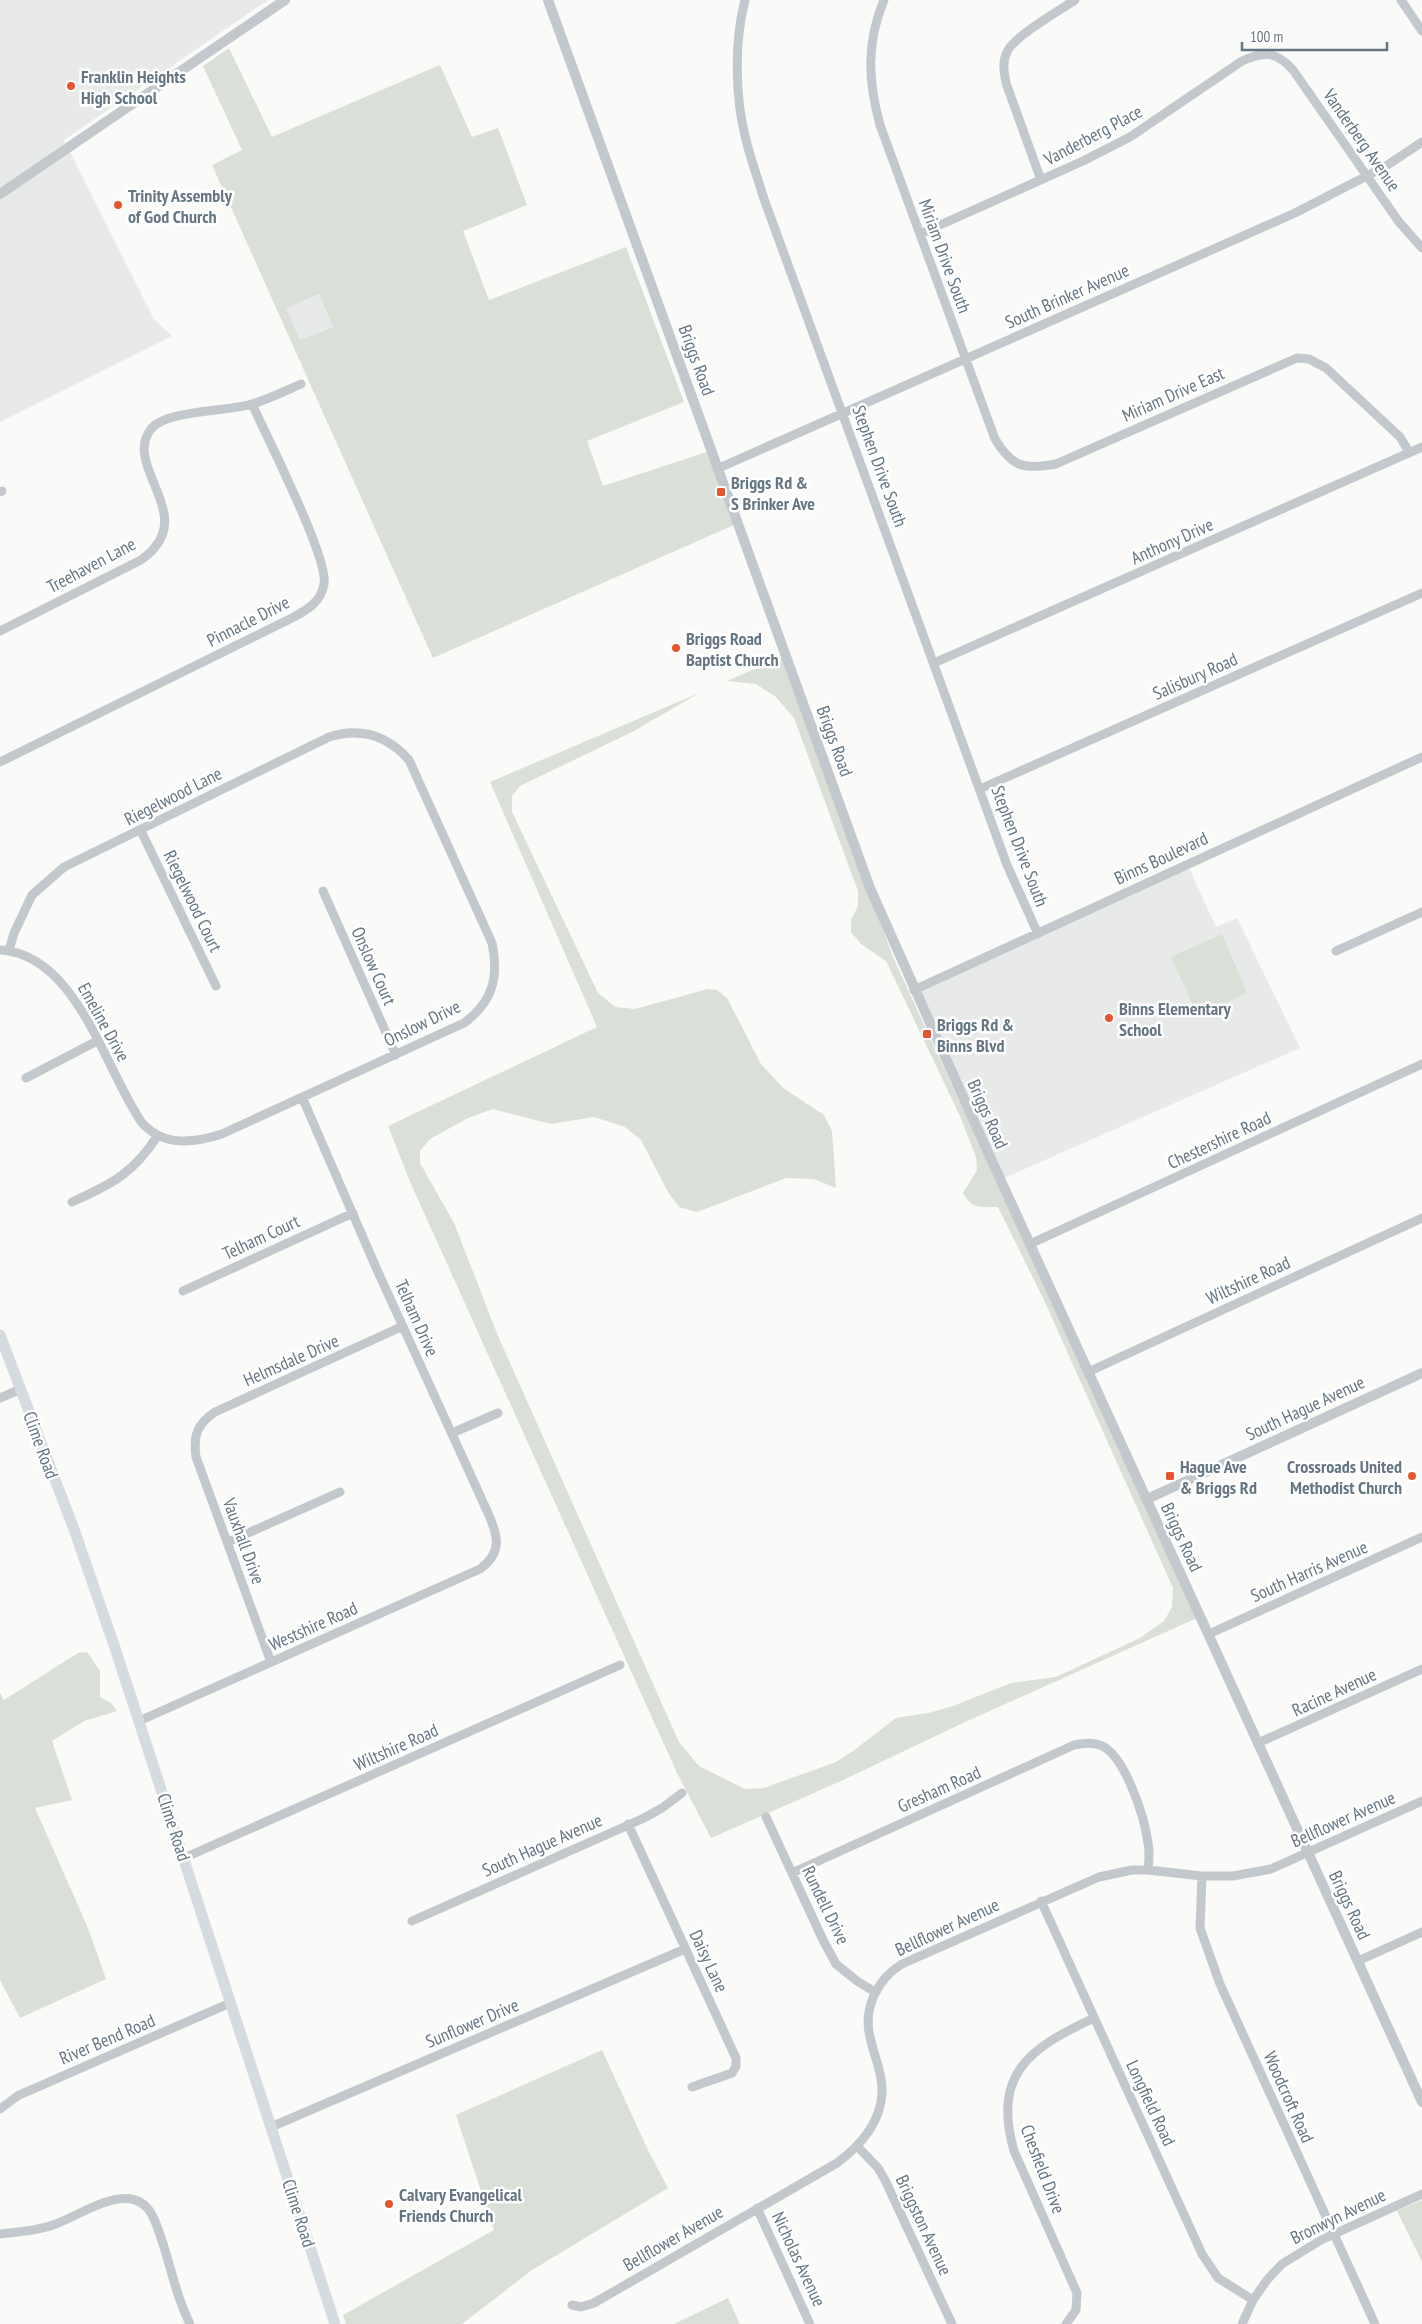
<svg xmlns="http://www.w3.org/2000/svg" width="1422" height="2324" viewBox="0 0 1422 2324" font-family="'PT Sans Narrow',sans-serif">
	<style>
		.built { fill: #e8e9e9 }
		.green { fill: #dadfd7; fill-rule: evenodd }
		.lines { fill: none; stroke-linecap: round; stroke-linejoin: round }
		.minor { stroke: #c3c8cc; stroke-width: 9 }
		.tertiary { stroke: #c3c8cc; stroke-width: 10 }
		.secondary { stroke: #d6dbdf; stroke-width: 11 }
		.poi-dot { fill: #e4572e; stroke: #fff; stroke-width: 2 }
		.labels { text-anchor: middle; dominant-baseline: central; stroke-width: 5; stroke-linejoin: round; paint-order: stroke }
		.poi-label { font-size: 18px; font-weight: bold; fill: #657683; stroke: #fff; text-anchor: start }
		.street-label { font-size: 18px; fill: #657683; stroke: #fff }
	</style>
	<rect width="100%" height="100%" fill="#fafaf8"/>
	<!-- built -->
	<path class="built" d="M0,0h268l-204,140 90,179 18,17 -172,86z
		M319,294l14,33 -33,13 -14,-32z
		M1189,868l27,59 21,-9 63,130 -296,130 -84,-189z"/>
	<!-- green -->
	<path class="green" d="M229,48l43,89 168,-72 32,72 26,-9 29,77 -64,26 26,69 137,-53 58,155 -97,39 16,45 104,-34 27,73 -301,133 -221,-493 30,-15 -39,-84zM319,294l14,33 -33,13 -14,-32z
		M782,657l111,300 304,661 -234,105 -122,58 -130,57 -34,-65 -266,-589 -23,-58 209,-99 -107,-245 209,-89 -65,38 -114,55 -8,10v16l86,181 17,14 20,2 73,-20 9,1 10,8 34,66 22,24 41,27 8,16 4,57 -22,-9 -28,-1 -89,34 -18,-5 -11,-15 -27,-52 -16,-13 -31,-10 -43,7 -58,-15 -25,9 -38,21 -10,12v12l34,60 44,113 181,406 20,24 46,23 19,-1 72,-26 17,-11 43,-33 32,-5 25,-7 58,-23 45,-6 84,-39 24,-17 8,-14 1,-19 -129,-288 -46,-93c-18,0 -25,3 -35,-14l14,-23 -1,-13 -16,-41 -74,-155 -25,-17 -10,-12v-12l7,-14v-15l-64,-173 -18,-21 -20,-13 -29,-3z
		M1222,934l25,59 -49,23 -27,-59z
		M87,1652l13,19v26l11,6 6,8 -33,10 -32,20 20,59 -37,8 53,120 18,51 -86,39 -20,-38v-287l4,7 74,-47z
		M602,2050l46,100 20,38 -136,82 -70,54h-116l-3,-9 151,-85 -38,-115z
		M1422,2200v62l-25,-51z
		M728,2298l12,26h-66z"/>
	<g class="lines">
		<!-- minor -->
		<path class="minor" d="M745,0c-11,42 -10,98 1,140 5,20 12,39 18,59l243,666 31,69
			M884,0c-18,43 -16,81 -4,125l115,314c17,28 28,31 61,25l241,-106 12,1 17,9 74,69 9,15
			M1401,0l21,31
			M1041,180l-35,-97c-2,-11 -4,-21 1,-31 7,-16 52,-41 68,-52
			M920,234l163,-73 47,-24 112,-76c22,-10 34,-10 51,9l106,152 23,26
			M719,468l576,-255 91,-47 36,-24
			M0,492l2,-1
			M0,631l141,-71c5,-4 11,-8 14,-13 33,-38 -31,-84 -4,-118 14,-19 76,-17 101,-25 17,-5 33,-13 49,-20
			M934,663l488,-216
			M0,762l294,-145c14,-8 27,-15 30,-33 5,-25 -58,-149 -72,-180
			M980,789l442,-196
			M141,831l75,155
			M323,891l73,164
			M0,950c77,4 105,120 142,173 22,24 52,20 80,11l242,-111c29,-21 35,-46 28,-80l-83,-183c-22,-25 -48,-33 -80,-23l-265,130 -32,28 -18,38 -5,17
			M1336,951l86,-39
			M914,990l508,-233
			M26,1078l71,-37
			M72,1202c40,-18 62,-29 86,-67
			M1030,1244l392,-180
			M183,1291l170,-78
			M1088,1372l334,-154
			M0,1398l21,-9
			M452,1433l46,-20
			M228,1542l112,-50
			M1209,1634l213,-97
			M271,1662l-75,-205c-3,-21 1,-33 19,-45l188,-86
			M139,1721l341,-152c23,-17 18,-33 8,-56l-110,-241 -76,-175
			M1258,1743l164,-74
			M766,1817l57,123 13,24 21,17 18,11
			M628,1824l108,234v8l-4,7 -40,14
			M184,1858l436,-193
			M792,1873l282,-128c9,-2 17,-3 26,0 25,9 45,74 48,98 2,9 1,18 0,27
			M1202,1876l-2,52 20,56 155,340
			M1041,1901l161,353 16,24 35,22
			M412,1921l230,-102 20,-11 20,-15
			M1358,1961l64,-29
			M0,2109l19,-14 211,-92
			M271,2127l414,-178
			M857,2146l21,22 7,12 67,144
			M757,2208l53,116
			M0,2234c18,-2 36,-3 53,-9 28,-9 82,-51 101,-6 15,34 19,72 36,105
			M572,2305l9,2 13,-4 243,-140c23,-17 43,-40 45,-69 1,-20 -8,-38 -12,-57 -7,-28 7,-58 32,-73l197,-87 33,-7h16l54,6h31l38,-7 151,-68
			M1066,2324l10,-14 1,-17 -63,-142c-22,-78 16,-103 80,-133
			M1242,2324l11,-24 14,-20 15,-16 39,-24 101,-46"/>
		<!-- tertiary -->
		<path class="tertiary" d="M548,0l322,888 106,238 446,976
			M0,194l285,-194
			M1147,1499l275,-126"/>
		<!-- secondary -->
		<path class="secondary" d="M0,1335l75,197 40,116 220,676"/>
	</g>
	<!-- markers -->
	<g class="poi-dot">
		<circle cx="71" cy="86" r="5"/>
		<circle cx="118" cy="205" r="5"/>
		<rect x="716" y="487" width="10" height="10" rx="2.5"/>
		<circle cx="676" cy="648" r="5"/>
		<circle cx="1109" cy="1018" r="5"/>
		<rect x="922" y="1029" width="10" height="10" rx="2.5"/>
		<rect x="1165" y="1471" width="10" height="10" rx="2.5"/>
		<circle cx="1412" cy="1476" r="5"/>
		<circle cx="389" cy="2204" r="5"/>
	</g>
	<g class="labels">
		<!-- poi labels -->
		<g class="poi-label">
			<text x="81" y="76">Franklin Heights<tspan x="81" dy="21">High School</tspan></text>
			<text x="128" y="195">Trinity Assembly<tspan x="128" dy="21">of God Church</tspan></text>
			<text x="731" y="482">Briggs Rd &amp;<tspan x="731" dy="21">S Brinker Ave</tspan></text>
			<text x="686" y="638">Briggs Road<tspan x="686" dy="21">Baptist Church</tspan></text>
			<text x="1119" y="1008">Binns Elementary<tspan x="1119" dy="21">School</tspan></text>
			<text x="937" y="1024">Briggs Rd &amp;<tspan x="937" dy="21">Binns Blvd</tspan></text>
			<text x="1180" y="1466">Hague Ave<tspan x="1180" dy="21">&amp; Briggs Rd</tspan></text>
			<text x="1402" y="1466" text-anchor="end">Crossroads United<tspan x="1402" dy="21">Methodist Church</tspan></text>
			<text x="399" y="2194">Calvary Evangelical<tspan x="399" dy="21">Friends Church</tspan></text>
		</g>
		<!-- street labels -->
		<g class="street-label">
			<text transform="translate(1093 135) rotate(-28)">Vanderberg Place</text>
			<text transform="translate(1362 140) rotate(55)">Vanderberg Avenue</text>
			<text transform="translate(945 256) rotate(70)">Miriam Drive South</text>
			<text transform="translate(1067 296) rotate(-24)">South Brinker Avenue</text>
			<text transform="translate(697 360) rotate(70)">Briggs Road</text>
			<text transform="translate(1173 394) rotate(-24)">Miriam Drive East</text>
			<text transform="translate(880 466) rotate(70)">Stephen Drive South</text>
			<text transform="translate(1172 541) rotate(-24)">Anthony Drive</text>
			<text transform="translate(91 565) rotate(-28)">Treehaven Lane</text>
			<text transform="translate(248 621) rotate(-27)">Pinnacle Drive</text>
			<text transform="translate(1195 676) rotate(-24)">Salisbury Road</text>
			<text transform="translate(835 741) rotate(70)">Briggs Road</text>
			<text transform="translate(173 796) rotate(-27)">Riegelwood Lane</text>
			<text transform="translate(1020 846) rotate(69)">Stephen Drive South</text>
			<text transform="translate(1161 858) rotate(-25)">Binns Boulevard</text>
			<text transform="translate(193 901) rotate(64)">Riegelwood Court</text>
			<text transform="translate(374 966) rotate(66)">Onslow Court</text>
			<text transform="translate(104 1022) rotate(61)">Emeline Drive</text>
			<text transform="translate(422 1023) rotate(-26)">Onslow Drive</text>
			<text transform="translate(988 1114) rotate(66)">Briggs Road</text>
			<text transform="translate(1219 1140) rotate(-25)">Chestershire Road</text>
			<text transform="translate(261 1237) rotate(-25)">Telham Court</text>
			<text transform="translate(1248 1280) rotate(-25)">Wiltshire Road</text>
			<text transform="translate(417 1318) rotate(66)">Telham Drive</text>
			<text transform="translate(291 1360) rotate(-24)">Helmsdale Drive</text>
			<text transform="translate(1305 1408) rotate(-25)">South Hague Avenue</text>
			<text transform="translate(41 1445) rotate(70)">Clime Road</text>
			<text transform="translate(1182 1537) rotate(65)">Briggs Road</text>
			<text transform="translate(244 1541) rotate(70)">Vauxhall Drive</text>
			<text transform="translate(1309 1571) rotate(-24)">South Harris Avenue</text>
			<text transform="translate(313 1626) rotate(-24)">Westshire Road</text>
			<text transform="translate(1334 1692) rotate(-25)">Racine Avenue</text>
			<text transform="translate(396 1747) rotate(-24)">Wiltshire Road</text>
			<text transform="translate(939 1789) rotate(-24)">Gresham Road</text>
			<text transform="translate(1343 1819) rotate(-24)">Bellflower Avenue</text>
			<text transform="translate(174 1827) rotate(72)">Clime Road</text>
			<text transform="translate(542 1845) rotate(-24)">South Hague Avenue</text>
			<text transform="translate(826 1905) rotate(64)">Rundell Drive</text>
			<text transform="translate(1350 1905) rotate(65)">Briggs Road</text>
			<text transform="translate(947 1927) rotate(-25)">Bellflower Avenue</text>
			<text transform="translate(709 1961) rotate(65)">Daisy Lane</text>
			<text transform="translate(472 2023) rotate(-23)">Sunflower Drive</text>
			<text transform="translate(107 2039) rotate(-23)">River Bend Road</text>
			<text transform="translate(1289 2097) rotate(66)">Woodcroft Road</text>
			<text transform="translate(1151 2103) rotate(65)">Longfield Road</text>
			<text transform="translate(1043 2169) rotate(69)">Chesfield Drive</text>
			<text transform="translate(299 2213) rotate(72)">Clime Road</text>
			<text transform="translate(1338 2216) rotate(-26)">Bronwyn Avenue</text>
			<text transform="translate(924 2225) rotate(65)">Briggston Avenue</text>
			<text transform="translate(673 2238) rotate(-30)">Bellflower Avenue</text>
			<text transform="translate(799 2259) rotate(65)">Nicholas Avenue</text>
		</g>
	</g>
	<!-- scale -->
	<path d="M1242 42v8h145v-8" fill="none" stroke="#657683" stroke-width="2.5"/>
	<text x="1250" y="42" font-size="15" fill="#657683" stroke="#ffffff" stroke-width="4" paint-order="stroke">100 m</text>
</svg>
